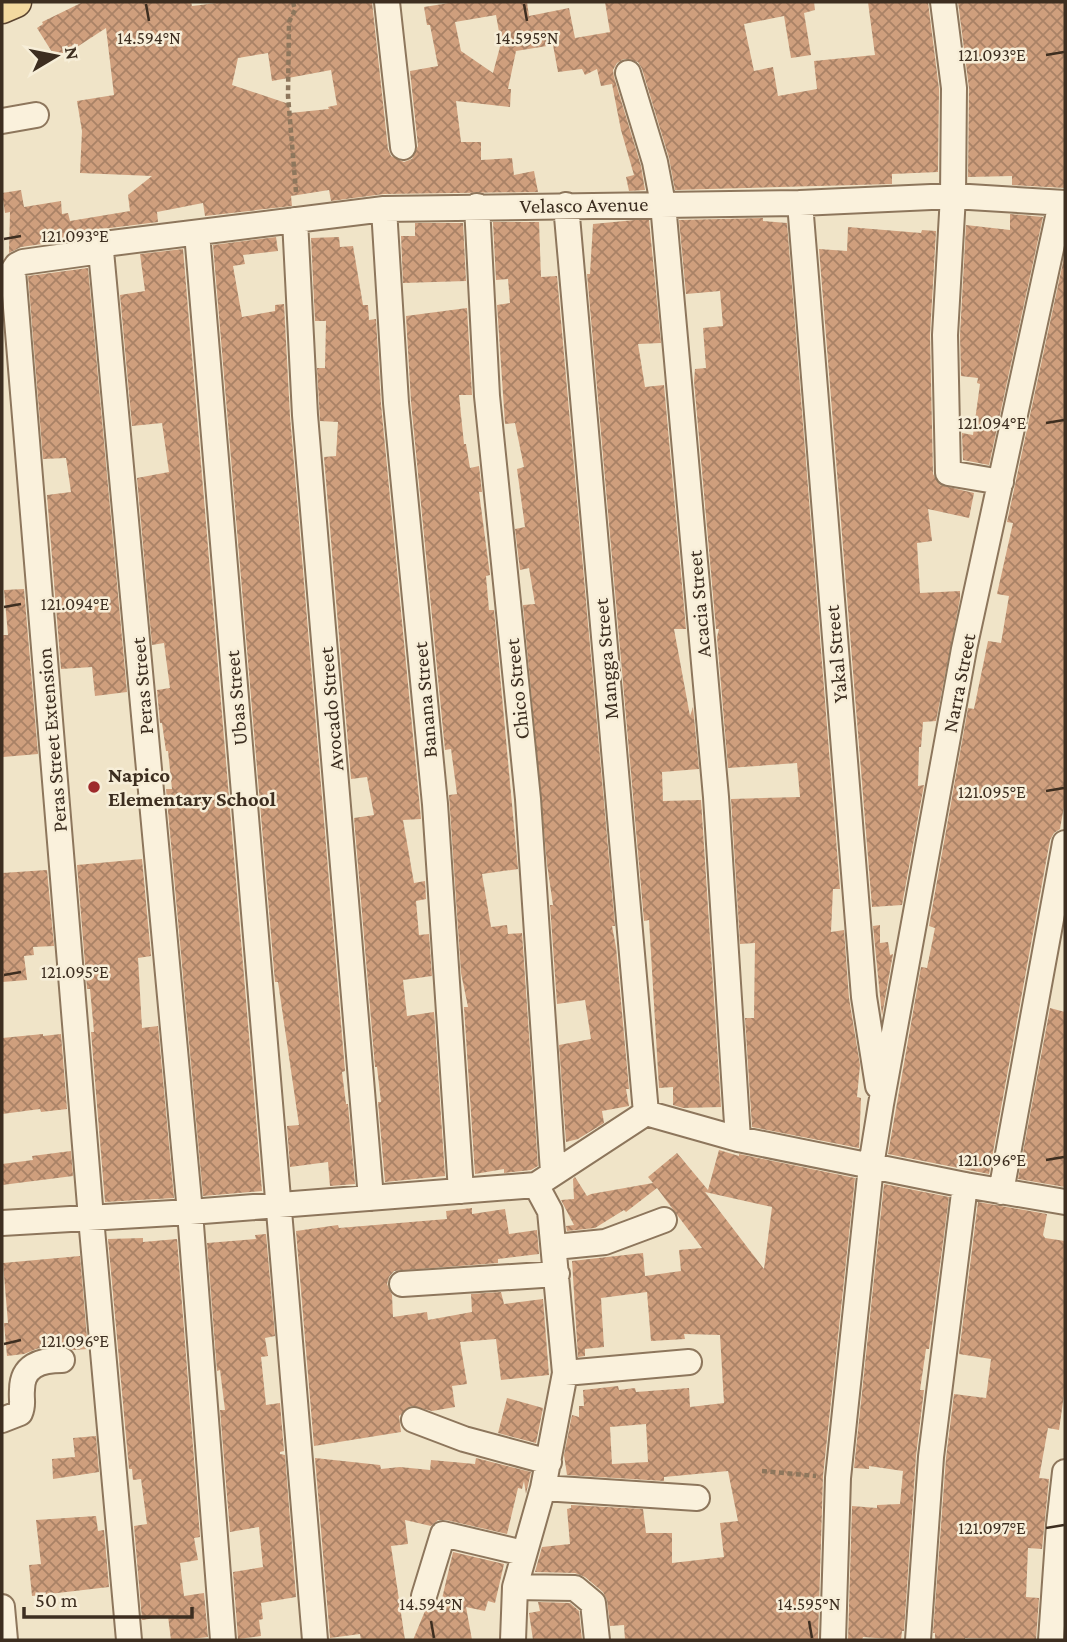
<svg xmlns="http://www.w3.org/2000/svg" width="1067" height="1642" viewBox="0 0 1067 1642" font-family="'Crimson Pro',serif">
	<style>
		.building { fill: url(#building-cross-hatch); fill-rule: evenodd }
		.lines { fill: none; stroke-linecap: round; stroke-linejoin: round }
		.minor-casing { stroke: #8d765c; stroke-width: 28 }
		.major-casing { stroke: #5b4430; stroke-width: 33 }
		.path { stroke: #8d765c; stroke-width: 4.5; stroke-dasharray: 5 3.5; stroke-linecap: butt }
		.minor { stroke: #faf1dc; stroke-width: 24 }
		.major { stroke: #f3d9a0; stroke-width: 30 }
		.ticks { fill: none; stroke: #3d2e20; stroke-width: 2.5 }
		.poi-dot { fill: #9e2a2b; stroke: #f7eed8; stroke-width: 2.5 }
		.labels { text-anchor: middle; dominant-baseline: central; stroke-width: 5; stroke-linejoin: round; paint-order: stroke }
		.street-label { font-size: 21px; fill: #3d2e20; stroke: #f7eed8 }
		.poi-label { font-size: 21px; font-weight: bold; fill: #3d2e20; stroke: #f7eed8; text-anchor: start }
		.ticks-label { font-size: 18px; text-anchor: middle; fill: #3d2e20; stroke: #f7eed8; stroke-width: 5; stroke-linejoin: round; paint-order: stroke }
	</style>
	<defs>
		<pattern id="building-cross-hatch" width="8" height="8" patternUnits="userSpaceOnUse" patternTransform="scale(1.75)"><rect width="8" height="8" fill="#cf9f7d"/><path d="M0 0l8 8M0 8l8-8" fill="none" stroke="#a98266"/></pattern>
	</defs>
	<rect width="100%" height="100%" fill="#f0e4c8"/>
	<!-- building -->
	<path class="building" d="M83,2h108l1,4 33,-4h147l16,147 3,7 13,6 8,-3 6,-13 -8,-75 28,-5 -8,-41h-3l-3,-18 31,-5h72l2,14 40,-8 6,30 35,-6 -5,-30h209l1,8 -11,3 7,42 -20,3 -7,-42 -40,8 10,47 19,-4 5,29 39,-7 -3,-28 61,-6 -7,-53h60l11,87 -1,83 -46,2v10l-217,6 -6,-32 -27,-89 -4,-7 -14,-3 -7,4 -4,7 1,7 27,89 4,24 -16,1 -3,-14 8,-2 -13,-45 -9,-46 -11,2 -4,-17 -12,6 -3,-6 -24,3 -5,-27 -37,6 -8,38h3l-1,18 -54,-6 5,41h20v18l31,-2 2,17 20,-4 4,21 -154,2 -53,7 -2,-11 -38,6 1,10 -87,10 -2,-13 -46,9 1,10 -56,7 -11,8 -70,10 -12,6 1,-41 -5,1 -3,-20 19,-3 3,17 37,-6 1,13 6,-1 2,8 60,-10 -2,-16 24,-19 -72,-3 2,-42 -5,-30 37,-6 -8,-67 -49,32 -20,-32 6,-4 -1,-2zM496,15l5,28 -8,30 -32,-22 -6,-29zM268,53l4,28 59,-11 6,35 -9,2 1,2 -39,4 -1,-9 -57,-19 6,-27z
		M958,2h107v186l-53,-3v-9l-44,1 1,-89z
		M1010,214l33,3 -54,248 -26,-5 -1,-27 11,2 7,-51 -3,-1 1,-5 -17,-2 -1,-41 6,-110 44,5z
		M763,218v3l24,2 53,666h-7l-2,43 13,-2 5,68 11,67 -3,32 4,1 -2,50 -107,-21 -7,-109h9l1,-75 -15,1 -9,-145 69,-2 -3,-34 -69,5 -11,-131 2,-8h-3l-22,-248 1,-12 11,-1 -3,-40 20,-2 -3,-35 -34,3 -7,-74z
		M635,220h14l12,123 -23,1 7,43 19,-2 22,244h-12l16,87 3,-9 6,62 -37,3 1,29 38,-1 20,307 -38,1 -10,-3v-18l-14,1 -10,-168 -5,1 -57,-647h3l3,-50z
		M493,222h46l2,55 16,-1 58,650h-3l4,21 13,142h-3l3,17 -27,5 2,12 -26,16 -12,3 -7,-97 32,-6 -6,-39 -28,4 -7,-99h3l-6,-41 -24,-259 12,-1 -6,-36 -9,2 -5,-41 10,-2 -8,-58 7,-2 -9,-44 -10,1 -8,-119 13,-2 -2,-24 -12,1z
		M415,223h48l3,58 -63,2 -2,-47h14z
		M848,227l73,6 1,-3 14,1 -6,104 3,139 7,11 34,8 -5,25 -41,-9 4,32 -15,2 3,50 40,-2v8l-24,122 -13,1 -2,25h-2l-1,39 6,-1 -22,120 -30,2 -53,-658 28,2z
		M276,237l2,14 -35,4 2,9 -12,2 9,51 33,-6v-6l9,-1 6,112 55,655 -3,1 4,32h2l7,80 -25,2 -2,-24 -38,5 -3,-41 12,-1 -21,-143h-3l-62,-737z
		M339,237l1,10 13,-1 10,59h5l1,15 7,-1 5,85 40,415 -18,1 11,63 11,-2 1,18 -10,2 3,34 10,-1 3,42 -29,4 4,36 27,-4 11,164 -60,6 -7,-80h3l-4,-35h-2l-21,-249 20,-3 -7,-38 -16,2 -27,-322 12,-1 2,-34 -18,-1 -3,-53h8l1,-47h-11l-4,-83z
		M183,249l79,942 -59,5 -37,-407h6l-4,-38h-2l-4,-28h-2l-3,-33 13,-2 -6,-45 -12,2 -15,-167 32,-6 -7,-49 -30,3 -12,-131 25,-4 -5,-37z
		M1065,253v548l-5,28 -6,4 -4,7 -61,334 -101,-20 33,-187 6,1 8,-40 -6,-2 39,-218 6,1 14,-68 13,2 8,-47 -12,-2 16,-71 -6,-1z
		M88,268l39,424 -32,4 -3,-29 -31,2 -14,-174 24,-3 -5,-34 -23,1 -15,-183z
		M467,308l5,87h-13l5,49h2l4,24 9,-2 3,26h-3l11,83 -4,1 3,34h5l24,259 -36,5 9,53 16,-2 1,9 14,-1 16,233 -7,4 -27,3v-4l-29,5 -11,-167h4l-7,-34 -12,-178 8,-1 -6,-45 -6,1 -34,-348 -5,-86z
		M24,589l14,165 -35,3 -1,-122h6l-4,-45z
		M142,859l9,97 -13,2 4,70 16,-2 16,172 -69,4 -14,-170h3l-4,-43h-3l-10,-124z
		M47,870l7,76 -21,1 1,8 -10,1 3,24 -25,2v-109z
		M880,925v18l8,-1 2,13 3,-1 -11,62 -9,-90z
		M1050,1008l15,4v175l-47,-8z
		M43,1034v2l18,-2 6,75 -26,3 -1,-3 -38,5v-76z
		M719,1150l20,6v-2l116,24 -32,298 -5,164h-193l-1,-15 -14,1 -3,-26 -4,-8 -18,-15 -10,-4 -40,-1 7,-25 28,-3 -3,-35 4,-1v-3l72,4 3,24h26v30l52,-6 -4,-34 18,-2 -10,-50 -64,6v4l-97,-6 -3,-20 8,-40 7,2v-11h5l-1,-16 35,-4 1,4 16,-2 1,4 53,-4 1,19 34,-4 -4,-68 -36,-1 1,5 -34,2 -4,-49 -46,6 3,49 -19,2v7l-7,1 -6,-96 71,-8 2,23 36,-5 -2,-21 23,-2 -45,-60 -31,24 -2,-2 -29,18 -28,3 -1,-5 8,-1 -13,-25 13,-1 -1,-20 2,-2 12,19 4,-2 62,-11 -5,-6 29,-24 31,37zM705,1192l67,15 -8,62zM646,1424l2,38 -36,2 -2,-37z
		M71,1151l2,25 -71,9v-21l31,-4 -1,-4z
		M884,1184l65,13 -20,152h-3l-6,41h4l-8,66 -12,175h-2l-1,9 -38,-3 -1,3h-14l4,-134 25,2v-3l23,-1 3,-33 -34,-5v3l-15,-1z
		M978,1202l69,12 -4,21 2,3 20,3v147l-6,42 -11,-2 -9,50 10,1 -7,70 -14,-1 -2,49 13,1 -3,42 -71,-2v2h-30v-7h-2l13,-175 8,-64 32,4 5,-39 -32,-5z
		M472,1208v6l33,-5 4,25 28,-4 2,24 -41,5v4l-104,8 -5,6 -2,7 5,11 1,22 34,-5 1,8 44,-8 -1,-18 30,-2 3,12 39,-5 6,76 -48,5 -5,-41 -36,3 7,42 -15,2 3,21 -23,4 -21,-5 -12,10 2,16 -87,14 -18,-215 42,-6 1,3 108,-9 -1,-8z
		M266,1234l9,102 -10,2 3,18 -7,1 5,48 14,-2 4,48 -4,1v2l5,1 11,142 -35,6 2,16 -4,1 2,16 -23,3 -5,-67 30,-5 -4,-40 -29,5 -10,-122h5l-5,-40 -3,1 -10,-128 49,-4 -1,-4z
		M143,1238v4l34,-3 23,298 -6,1 4,22 -18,3 4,33 20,-3 4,44 -25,3h-12l-3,-24 -26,4 -8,-94 13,-2 -6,-45 -8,1 -1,-11h-3l-21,-230z
		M80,1256l8,93 -15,1 -5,-3 -15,-2 -17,4 -12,5 -17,2 -3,-33h4l-5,-60z
		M507,1398l36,10 -7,35 -38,-10z
		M96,1436l3,36 -46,7 -1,-20 23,-2 -2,-19z
		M315,1458l65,7 1,4 19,-2 30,3 1,-10 44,4 1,-6 55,14 -5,22 -2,-13 -2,8 -4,-1 -11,46 -61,-14h-8l-7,6 -26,-6 3,24 -17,2 14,94h-44l-1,-6 -30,4z
		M96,1516l2,15 6,-1 5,57 -77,9 -3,-31 12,-1 -5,-44z
		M453,1552l51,12 -9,39 -7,-2 -3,10 -19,-4 6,33h-59l12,-29 10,-6 5,2z
		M538,1602l32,1 9,8 3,29h-49l-4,-27 11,-2z"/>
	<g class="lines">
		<!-- minor casing -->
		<g class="minor-casing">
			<path id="minor" d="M387,2l16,145
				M943,2l11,86 -1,108 -8,139 3,138 53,9
				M628,73l27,89 8,42 53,593 22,342
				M2,121l34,-6
				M800,203l64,794 14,89
				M566,205l80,908
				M477,206l10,190 41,403 25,373
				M384,209l12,194 39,401 26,387
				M295,220l10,195 66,783
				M197,233l118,1407
				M101,251l-78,11 -6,3 -4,6 78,947 38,422
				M1001,1192l64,-349
				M2,1223l188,-11 346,-27 110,-72 92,26 227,46 100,17
				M555,1247l50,-5 59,-22
				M402,1284l155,-10
				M565,1373l124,-11
				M2,1420l18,-7c4,-9 1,-13 2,-23 0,-24 18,-30 40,-30
				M414,1420l50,19 85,23
				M543,1488l154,10
				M515,1587l60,1 18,15 4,37
				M424,1596l19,-62 80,19
				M2,1607l3,33
				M223,1640l-33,-428 -89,-961 3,-7 280,-35 416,-6 153,-7 112,7
				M513,1640l2,-53 28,-99 22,-115 -15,-162 -14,-26
				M833,1640l5,-162 33,-312 10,-62 83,-455 97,-446
				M918,1640l13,-183 34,-272
				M1051,1640l8,-115 6,-53"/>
		</g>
		<!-- major casing -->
		<g class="major-casing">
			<path id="major" d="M2,8l14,-6"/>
		</g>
		<!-- path -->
		<path class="path" d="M293,2l2,8 -6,12 -1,74 8,96
			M762,1471l54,5"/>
		<!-- minor -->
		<use href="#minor" class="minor"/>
		<!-- major -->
		<use href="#major" class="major"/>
	</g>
	<!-- ticks -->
	<path class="ticks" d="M146,4l3,17M524,4l3,17M1046,55l18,-3M4,239l17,-3M1046,423l18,-3M4,607l17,-3M1046,791l18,-3M4,975l17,-3M1046,1160l18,-3M4,1344l17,-4M1046,1528l18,-3M431,1621l3,17M809,1621l3,17"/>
	<!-- markers -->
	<circle class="poi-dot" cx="94" cy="787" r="7"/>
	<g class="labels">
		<!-- street labels -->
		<g class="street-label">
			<text transform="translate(584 205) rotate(-1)">Velasco Avenue</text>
			<text transform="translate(699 604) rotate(-95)">Acacia Street</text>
			<text transform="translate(836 654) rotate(-95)">Yakal Street</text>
			<text transform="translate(606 659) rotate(-95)">Mangga Street</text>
			<text transform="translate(959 683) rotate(-79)">Narra Street</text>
			<text transform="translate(142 686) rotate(-95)">Peras Street</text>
			<text transform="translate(517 689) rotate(-96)">Chico Street</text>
			<text transform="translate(236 698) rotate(-95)">Ubas Street</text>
			<text transform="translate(425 700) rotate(-95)">Banana Street</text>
			<text transform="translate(331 709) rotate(-95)">Avocado Street</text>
			<text transform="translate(52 740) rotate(-95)">Peras Street Extension</text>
		</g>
		<!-- poi labels -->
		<g class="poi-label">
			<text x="108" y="775">Napico<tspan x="108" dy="24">Elementary School</tspan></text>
		</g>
	</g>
	<g class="ticks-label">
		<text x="149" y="44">14.594°N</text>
		<text x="527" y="44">14.595°N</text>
		<text x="992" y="61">121.093°E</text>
		<text x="75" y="242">121.093°E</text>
		<text x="992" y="429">121.094°E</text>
		<text x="75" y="610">121.094°E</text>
		<text x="992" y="798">121.095°E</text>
		<text x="75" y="978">121.095°E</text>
		<text x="992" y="1166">121.096°E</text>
		<text x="75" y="1347">121.096°E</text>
		<text x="992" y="1534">121.097°E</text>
		<text x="431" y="1610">14.594°N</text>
		<text x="809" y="1610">14.595°N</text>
	</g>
	<!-- border -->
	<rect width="1067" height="1642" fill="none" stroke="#3d2e20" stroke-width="7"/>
	<!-- north arrow -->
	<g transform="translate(56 56) rotate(80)" stroke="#f7eed8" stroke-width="5" paint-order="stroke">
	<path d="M0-5L12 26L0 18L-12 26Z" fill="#3d2e20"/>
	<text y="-10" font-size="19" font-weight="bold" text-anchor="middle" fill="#3d2e20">N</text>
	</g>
	<!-- scale -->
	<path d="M24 1607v10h168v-10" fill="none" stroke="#3d2e20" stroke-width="3.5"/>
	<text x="35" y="1607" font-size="21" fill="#3d2e20" stroke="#f7eed8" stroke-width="5" paint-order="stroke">50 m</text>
</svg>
